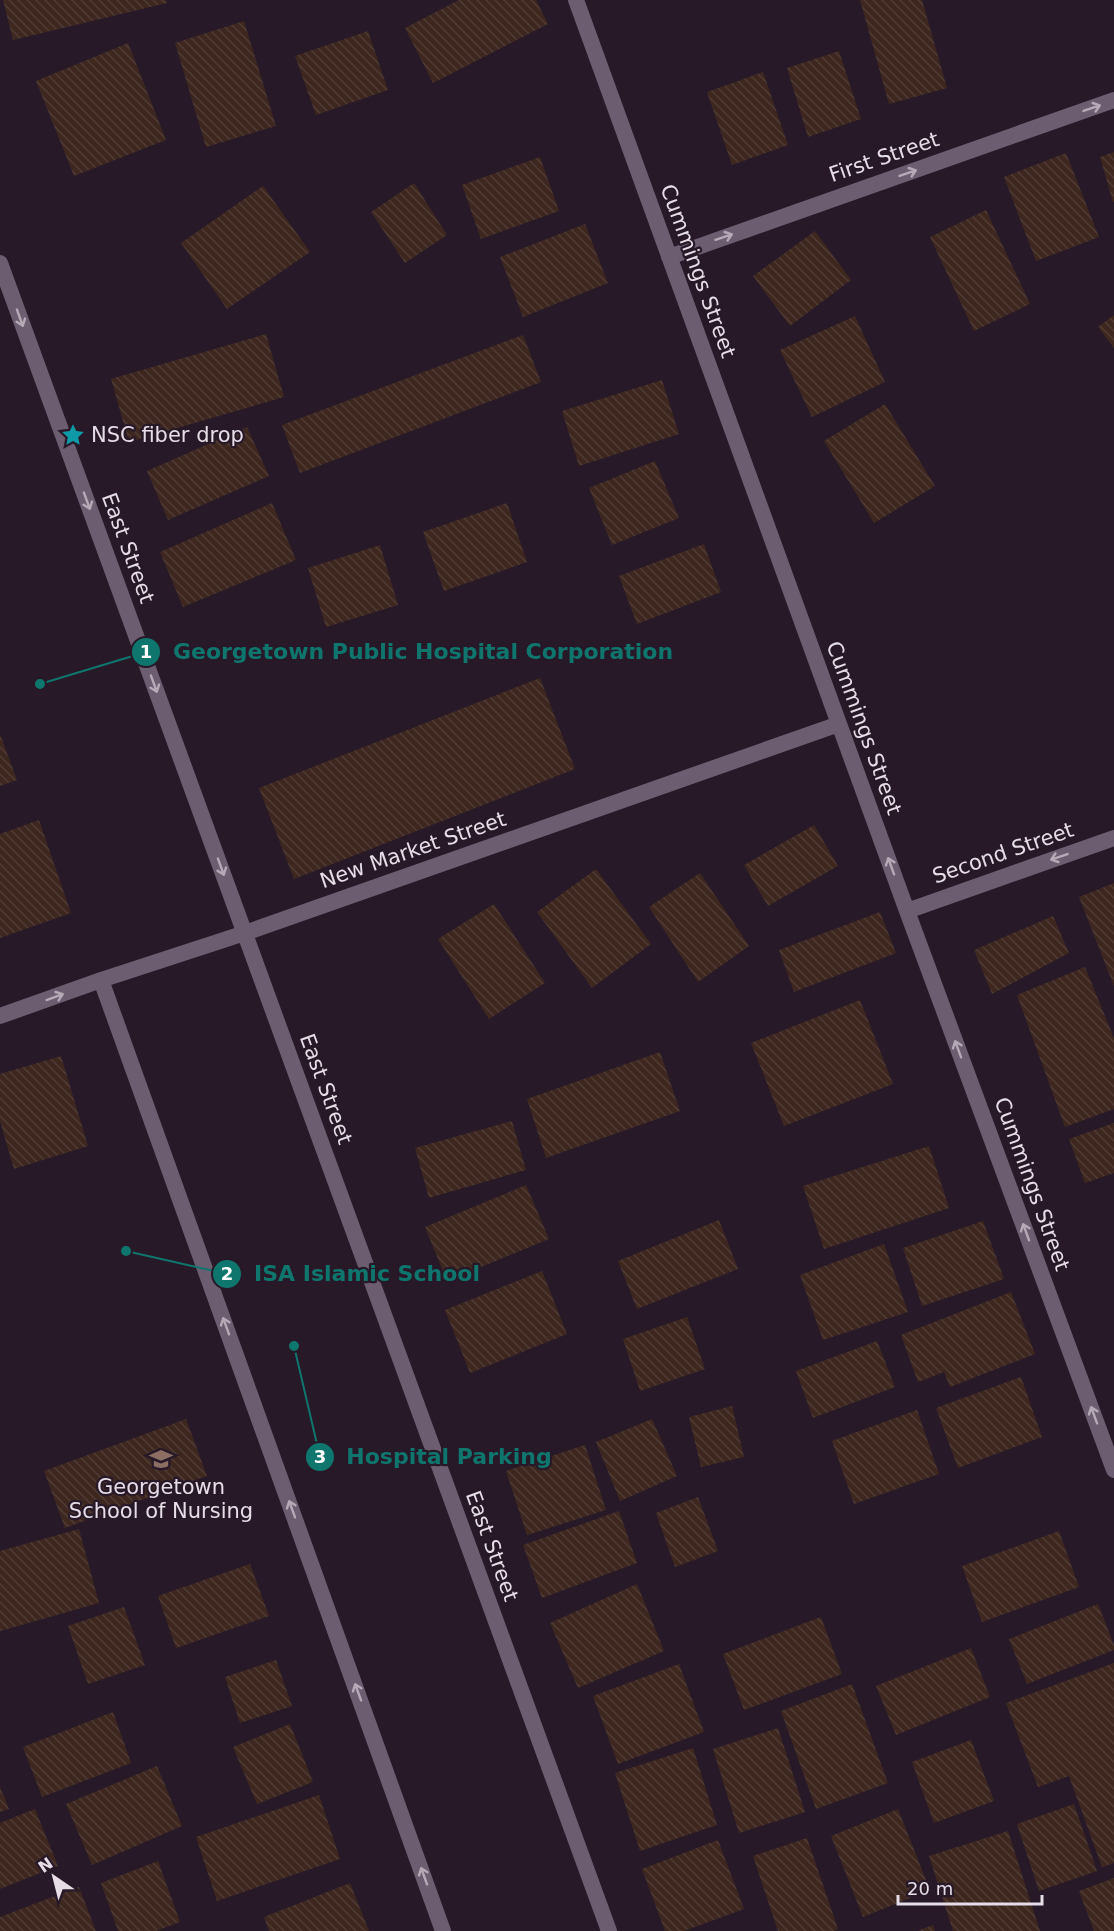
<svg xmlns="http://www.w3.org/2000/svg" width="1114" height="1931" viewBox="0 0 1114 1931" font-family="'DejaVu Sans',sans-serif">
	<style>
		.building { fill: url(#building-back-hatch) }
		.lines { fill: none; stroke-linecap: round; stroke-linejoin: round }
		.minor { stroke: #6d5d70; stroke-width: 16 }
		.oneway { stroke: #b6aab7 }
		.labels { text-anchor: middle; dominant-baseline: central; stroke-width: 4.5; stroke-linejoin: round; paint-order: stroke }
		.street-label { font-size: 21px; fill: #e6dde7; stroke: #271928 }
		.poi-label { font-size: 21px; fill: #e6dde7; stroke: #271928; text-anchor: start }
		.leader { fill: none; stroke: #0f766e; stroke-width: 2 }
		.callout-dot { fill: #0f766e; stroke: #271928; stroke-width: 2 }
		.mark-label { font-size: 18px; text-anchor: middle; font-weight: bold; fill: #fff }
		.callout-label { font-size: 22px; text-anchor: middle; font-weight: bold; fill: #0f766e; stroke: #271928; stroke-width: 4.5; stroke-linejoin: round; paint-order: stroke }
	</style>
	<defs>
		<pattern id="building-back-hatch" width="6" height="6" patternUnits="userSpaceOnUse" patternTransform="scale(1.5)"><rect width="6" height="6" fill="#3d271f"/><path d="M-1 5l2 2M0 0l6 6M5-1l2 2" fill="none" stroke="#503c35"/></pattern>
	</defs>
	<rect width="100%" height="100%" fill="#271928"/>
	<!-- building -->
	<path class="building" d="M3,0h163l1,3 -154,37z
		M459,0h77l12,24 -115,59 -28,-55z
		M860,0h62l25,88 -58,16z
		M244,21l32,105 -70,21 -31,-104z
		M368,31l20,59 -72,25 -21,-59z
		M128,43l38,97 -92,36 -38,-95z
		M839,51l22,68 -53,18 -21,-69z
		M763,72l25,73 -56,20 -25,-73z
		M1114,152v50h-1l-13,-45z
		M1066,153l33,84 -63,24 -32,-84z
		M540,157l19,54 -78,28 -19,-54z
		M414,183l33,52 -42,28 -34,-51z
		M263,186l47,66 -83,57 -46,-66z
		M986,210l44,94 -56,27 -44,-94z
		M585,224l23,59 -85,34 -23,-60z
		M815,231l36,49 -61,46 -37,-50z
		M1114,315v33l-16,-21z
		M855,316l30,66 -73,35 -32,-67z
		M266,334l18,63 -155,45 -18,-63z
		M523,335l18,47 -241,91 -18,-48z
		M662,380l17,54 -100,32 -17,-55z
		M885,404l50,82 -61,37 -50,-82z
		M247,427l22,49 -101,44 -21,-49z
		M655,461l24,57 -67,27 -23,-57z
		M272,503l24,57 -113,47 -23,-55z
		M507,503l20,59 -83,29 -21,-59z
		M704,544l17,48 -84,32 -18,-48z
		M380,545l18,60 -72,22 -18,-59z
		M540,678l35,91 -281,110 -35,-91z
		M0,734l17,46 -17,6z
		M39,820l32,93 -71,25v-104z
		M814,825l24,41 -70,40 -24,-41z
		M596,869l55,75 -59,44 -55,-76z
		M700,873l49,73 -51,36 -49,-75z
		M1114,883v103l-35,-89z
		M494,904l51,79 -56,36 -51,-80z
		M880,912l16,41 -102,39 -15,-42z
		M1053,916l16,37 -77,41 -18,-44z
		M1085,967l29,71v71l-49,18 -48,-132z
		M860,1000l33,84 -109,42 -33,-83z
		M660,1052l20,59 -134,47 -19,-59z
		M61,1056l27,90 -74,23 -14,-48v-47z
		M512,1121l14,49 -97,28 -14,-50z
		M1114,1123v50l-29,10 -16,-44z
		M929,1146l20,62 -125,41 -21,-63z
		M526,1185l23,54 -102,42 -22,-54z
		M719,1220l19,49 -101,40 -19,-48z
		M983,1221l21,58 -82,27 -19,-58z
		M884,1244l24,68 -85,28 -23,-65z
		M542,1271l25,63 -97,39 -25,-63z
		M1011,1292l24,62 -85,33 -6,-15 -26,10 -17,-47z
		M687,1317l18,52 -65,22 -17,-52z
		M877,1341l18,46 -82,31 -17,-47z
		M1021,1377l21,60 -84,31 -22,-60z
		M732,1406l12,51 -43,10 -12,-50z
		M917,1410l22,64 -85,30 -22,-63z
		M186,1419l21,57 -142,52 -21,-57z
		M652,1419l25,57 -57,25 -24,-59z
		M585,1445l21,65 -79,25 -21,-64z
		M698,1497l20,54 -43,16 -19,-54z
		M619,1511l18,52 -95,35 -19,-53z
		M79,1529l20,74 -99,28v-80z
		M1059,1531l20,56 -97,35 -20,-56z
		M250,1564l19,52 -93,32 -18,-52z
		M637,1584l27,67 -86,37 -28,-65z
		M1098,1604l16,41v5l-87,34 -18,-45z
		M124,1607l21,58 -57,19 -20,-58z
		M821,1617l21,57 -98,36 -21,-56z
		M971,1648l19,49 -94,38 -20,-49z
		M276,1660l16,46 -52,17 -15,-46z
		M1114,1663v200l-12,4 -33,-91 -31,11 -32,-84z
		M679,1664l25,68 -86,32 -25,-68z
		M852,1684l36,99 -72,26 -35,-98z
		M113,1712l18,51 -89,34 -19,-50z
		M290,1724l23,58 -56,22 -24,-57z
		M778,1728l27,84 -66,21 -26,-84z
		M971,1740l23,61 -60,22 -22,-61z
		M693,1748l24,77 -77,26 -25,-78z
		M157,1766l25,60 -90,39 -26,-61z
		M0,1787l9,22 -9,3z
		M319,1795l21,64 -123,42 -21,-64z
		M1074,1804l23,67 -58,20 -22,-67z
		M35,1809l23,57 -58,23v-66z
		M898,1809l32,81 -67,27 -32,-81z
		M1008,1831l32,100h-87l-24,-75z
		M807,1838l31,91 -5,2h-55l-25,-75z
		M718,1840l26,69 -60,22h-19l-23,-62z
		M158,1861l22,61 -24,9h-38l-17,-48z
		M1114,1878v53h-20l-15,-40z
		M350,1883l19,48h-100l-5,-14z
		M79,1887l17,44h-96v-14z
		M933,1925l2,6h-18z"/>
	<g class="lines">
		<!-- minor -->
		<path class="minor" d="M576,0l331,911 207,559
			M669,257l445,-157
			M0,263l609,1668
			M907,911l207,-73
			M101,980l342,951
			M0,1016l101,-36 144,-47 594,-209"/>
	</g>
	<!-- one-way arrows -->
	<defs><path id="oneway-shaft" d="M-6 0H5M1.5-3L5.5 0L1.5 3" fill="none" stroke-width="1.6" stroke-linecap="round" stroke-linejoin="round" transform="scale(1.5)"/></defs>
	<g class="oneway">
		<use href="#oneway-shaft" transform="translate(1092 108) rotate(-19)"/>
		<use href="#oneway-shaft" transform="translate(908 173) rotate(-19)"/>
		<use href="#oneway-shaft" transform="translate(724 237) rotate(-19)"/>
		<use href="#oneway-shaft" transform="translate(20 318) rotate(70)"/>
		<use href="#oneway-shaft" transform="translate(87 501) rotate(70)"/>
		<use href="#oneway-shaft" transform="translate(154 684) rotate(70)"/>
		<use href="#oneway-shaft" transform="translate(1059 857) rotate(161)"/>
		<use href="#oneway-shaft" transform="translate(891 866) rotate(-110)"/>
		<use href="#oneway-shaft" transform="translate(221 867) rotate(70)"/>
		<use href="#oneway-shaft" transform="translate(55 997) rotate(-20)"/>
		<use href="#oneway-shaft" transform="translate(958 1049) rotate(-110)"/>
		<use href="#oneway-shaft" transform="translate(1026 1232) rotate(-110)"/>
		<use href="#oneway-shaft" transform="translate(226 1326) rotate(-110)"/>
		<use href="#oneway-shaft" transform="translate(1094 1415) rotate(-110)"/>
		<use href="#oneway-shaft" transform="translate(292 1509) rotate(-110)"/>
		<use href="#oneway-shaft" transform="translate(358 1692) rotate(-110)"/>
		<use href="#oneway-shaft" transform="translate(424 1876) rotate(-110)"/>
	</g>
	<!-- icons -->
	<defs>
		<g id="sight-bare" transform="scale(1.8)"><path d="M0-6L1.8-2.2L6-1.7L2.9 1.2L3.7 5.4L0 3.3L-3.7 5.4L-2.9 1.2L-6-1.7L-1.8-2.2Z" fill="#0f9aa8" stroke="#271928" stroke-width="2.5" paint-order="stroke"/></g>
		<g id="school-bare" transform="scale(1.8)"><path d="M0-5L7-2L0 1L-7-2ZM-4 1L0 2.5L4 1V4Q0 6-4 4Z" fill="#8d6e63" stroke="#271928" stroke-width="2.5" paint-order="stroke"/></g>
	</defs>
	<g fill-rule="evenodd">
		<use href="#sight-bare" x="73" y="435"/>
		<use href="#school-bare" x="161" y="1459"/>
	</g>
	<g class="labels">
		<!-- street labels -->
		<g class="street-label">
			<text transform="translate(884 157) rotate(-19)">First Street</text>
			<text transform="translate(698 271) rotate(70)">Cummings Street</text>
			<text transform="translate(128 548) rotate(70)">East Street</text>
			<text transform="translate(864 728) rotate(70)">Cummings Street</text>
			<text transform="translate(413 850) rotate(-19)">New Market Street</text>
			<text transform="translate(1003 853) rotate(-19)">Second Street</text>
			<text transform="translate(326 1089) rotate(70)">East Street</text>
			<text transform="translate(1032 1184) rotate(70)">Cummings Street</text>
			<text transform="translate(492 1546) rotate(70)">East Street</text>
		</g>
		<!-- poi labels -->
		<g class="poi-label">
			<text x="91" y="435">NSC fiber drop</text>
			<text x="161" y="1487" text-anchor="middle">Georgetown<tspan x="161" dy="24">School of Nursing</tspan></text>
		</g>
	</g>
	<!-- callouts -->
	<path class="leader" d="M40 684L146 652M126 1251L227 1274M294 1346L320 1457"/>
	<g class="callout-dot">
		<circle cx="40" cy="684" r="6"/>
		<circle cx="126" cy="1251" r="6"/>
		<circle cx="294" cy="1346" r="6"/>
		<circle cx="146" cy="652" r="15"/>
		<circle cx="227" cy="1274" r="15"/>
		<circle cx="320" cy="1457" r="15"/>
	</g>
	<g class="mark-label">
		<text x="146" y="658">1</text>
		<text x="227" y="1280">2</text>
		<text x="320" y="1463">3</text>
	</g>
	<g class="callout-label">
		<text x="423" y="659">Georgetown Public Hospital Corporation</text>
		<text x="367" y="1281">ISA Islamic School</text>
		<text x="449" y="1464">Hospital Parking</text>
	</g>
	<!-- north arrow -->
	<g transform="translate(54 1877) rotate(325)" stroke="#271928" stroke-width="4.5" paint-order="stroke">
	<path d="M0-4.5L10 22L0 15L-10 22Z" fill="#e6dde7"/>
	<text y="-9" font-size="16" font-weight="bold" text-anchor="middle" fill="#e6dde7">N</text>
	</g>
	<!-- scale -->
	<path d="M898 1895v9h144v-9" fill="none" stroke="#e6dde7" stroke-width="3"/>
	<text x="907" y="1895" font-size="18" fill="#e6dde7" stroke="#271928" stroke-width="4.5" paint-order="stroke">20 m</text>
</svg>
